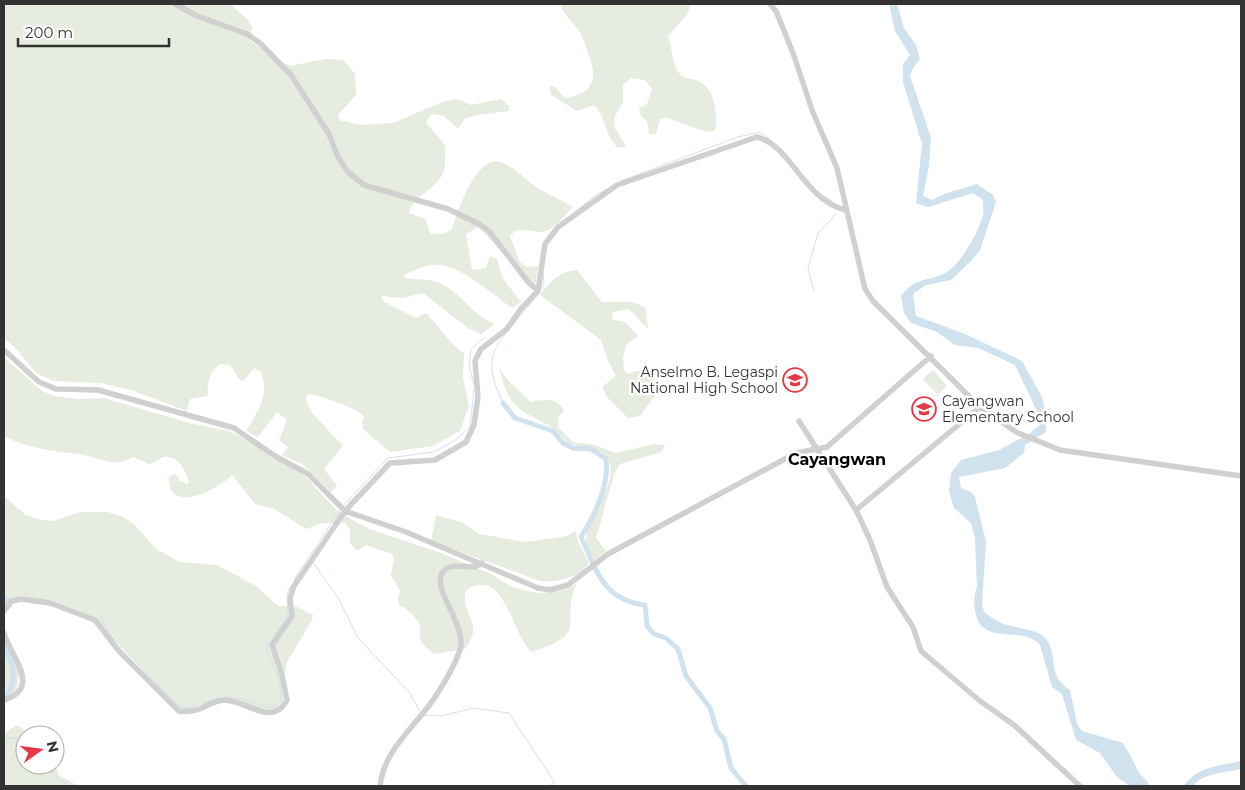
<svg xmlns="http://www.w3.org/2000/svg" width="1245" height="790" viewBox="0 0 1245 790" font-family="Montserrat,sans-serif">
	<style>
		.green { fill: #e6ecdf }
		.water { fill: #cfe2ee }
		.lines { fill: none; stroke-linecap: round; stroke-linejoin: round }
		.stream { stroke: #cfe2ee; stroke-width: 1 }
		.canal { stroke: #cfe2ee; stroke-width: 5 }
		.minor { stroke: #d0d0d0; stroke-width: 5.5 }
		.labels { text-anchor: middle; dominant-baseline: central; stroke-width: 5; stroke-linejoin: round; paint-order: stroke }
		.poi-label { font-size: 14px; fill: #333; stroke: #fff; text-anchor: end }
		.quarter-label { font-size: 16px; font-weight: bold; fill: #000; stroke: #fff }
	</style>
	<rect width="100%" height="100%" fill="#fff"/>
	<!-- green -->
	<path class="green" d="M4,4h226l17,15 5,9 -3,12 27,19 14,7 36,-7 17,1 12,14 1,21 -18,20 1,5 20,5 34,-2 52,-22 12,-2 14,6 30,-6 8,7v5l-33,4 -11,4 -7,10 -14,-13 -12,-2 -6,8c5,9 15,15 19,24 1,5 0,11 0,16 0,27 -29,27 -36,51l16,6 6,15h12l8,-4c7,-17 24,-75 49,-68 13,4 22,14 32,22 13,10 27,14 41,23 -9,8 -19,24 -32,25 -8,0 -16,-3 -25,-2l-6,6 10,26 6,5 12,-1 -3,20 -57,-59 -12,7 6,36 14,-2 4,-12 7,3 5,18 19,25 -9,6c-18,-13 -56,-47 -80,-43 -10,1 -20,7 -29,10l3,4c10,0 22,0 31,3 23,8 35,34 58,42l-14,10 -13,-6 -45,-35 -20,5 -22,-2 3,6 32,16 10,-5c11,10 27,35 38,40l-1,25 6,28 -9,25 -27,15 -43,6 -27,-23 -1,-6 2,-7c-8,-8 -44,-21 -56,-22l-3,5 8,15 30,32 -19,23 13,17 -6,6 -29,-28 -20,-9 6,-8 -9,-7 8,-20 -10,-8 -19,25 -12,-6c12,-20 24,-36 15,-59l-7,-4 -11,13 -4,-2 -9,-14 -10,-1c-11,8 -13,19 -12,32l-18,3 -3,12 -56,-21 -31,-7 -46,-2 -18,-8 -21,-26 -11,-8z
		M560,4h131l-4,11 -19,21c4,10 4,29 11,37 5,6 10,5 17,7 19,6 22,35 19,51l-9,1 -40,-15 -6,2 -4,15h-7l-2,-13 -6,-5 -2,-8 8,-4 5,-15 -7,-9 -14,-2 -8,7v17l-8,14 -1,10 12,20 -8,2c-14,-13 -11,-30 -24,-43l-17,6 -26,-16 -2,-9h5l11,12c31,-5 33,-21 22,-47 -2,-7 -5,-16 -9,-22 -6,-8 -15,-15 -18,-25z
		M577,270l25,32c18,1 29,-4 44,7l2,20 -19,-20 -17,3v8l13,2 13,14 -11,8 -4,13 1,13 5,4 6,-3h14l6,6v19l-15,20 -12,2 -20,-20 -6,-11 14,-11 -9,-17 -6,-19 -61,-45c10,-14 19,-23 37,-25z
		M4,357l38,34 12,5 24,3 26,-1 85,25 40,8 23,11 54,35 29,32 19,12 18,9 69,23 50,21 21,13 24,6 17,-1 15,-3 9,-6c-19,43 16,49 -46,69 -19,-17 -26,-87 -65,-62 -7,27 20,30 -1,59l-31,5c-6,-5 -11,-8 -14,-16 -1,-4 1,-8 0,-12 -2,-8 -12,-17 -20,-20l-2,-6 2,-9 -9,-16 3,-16 -2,-5 -26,-9 -9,6 -7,-8v-14l-5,-6h-23l-16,6 -32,-20 -19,-5 -23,-29c-15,16 -65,40 -63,2l6,-3 5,7 7,3 2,-2c-2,-10 -12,-28 -25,-25 -5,1 -10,6 -15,7l-16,-7c-19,12 -34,0 -53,-3 -27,-3 -51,-5 -76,-18z
		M499,367c7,14 21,24 32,35 14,-3 26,-5 33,9l-5,5 -1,11 15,15 22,3 21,8 38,-9 9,1 2,2 -4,5 -41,12 -6,11 -18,63 10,13 -11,9c-4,-6 -8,-14 -9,-21 0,-21 34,-57 22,-79 -7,-13 -25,-12 -37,-16 -7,-3 -11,-10 -17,-15 -9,-7 -20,-11 -30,-17 -16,-10 -21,-28 -25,-45z
		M933,370l14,16 -9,9 -15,-16z
		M4,496l22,19 16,5 11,1 27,-9h28l15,5 13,9 20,23 24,13 37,3 39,21 22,20 19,1 16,8 -1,5 -26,44 -3,37 -7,8 -10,3 -35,-13 -48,11 -9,-5 -78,-87c-13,-7 -67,-24 -80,-21 -5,2 -8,6 -12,10z
		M436,515l27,8 16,11 47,8 41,-6 8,-5 3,10 11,22c-11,15 -31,20 -49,18l-109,-40z
		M4,635l15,38 -2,17 -6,5 -7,1z
		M15,726h4l11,9h-5v30h30l4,10 19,11h-74v-52z"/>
	<!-- water -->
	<path class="water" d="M889,4h8l7,24 12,17 4,14 -7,9 -3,8 21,62 -2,28 -6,30 9,4 15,-7 30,-9 16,11 3,7 -16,48 -9,11 -20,19 -25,5 -13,9 3,22 49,18 57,27 20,36 4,17v18l-21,13 -1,8 -19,15 -46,9 2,11 10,4 4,5 11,45 -4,62 2,8c6,4 13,10 20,12 11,4 36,5 43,16 12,20 -1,34 23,50l7,34 5,7 41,12c5,9 10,17 14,26 3,7 10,10 13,17h-20l-13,-9 -17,-24 -24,-13 -14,-46 -10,-7 -12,-42c-17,-20 -56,1 -64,-30 -2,-10 -3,-18 1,-28l-2,-49 -4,-15 -17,-15 -5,-17 2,-18 10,-13 38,-10 30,-16 11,-9 -4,-16 -21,-44 -37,-17 -23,-3 -18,-13 -26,-9 -7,-10 -3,-17c14,-19 26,-14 44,-23 15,-7 34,-42 38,-58 1,-4 0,-11 0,-15l-10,-7 -45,14 -12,-4 6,-59 -19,-62v-18l7,-9 -15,-24z
		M1241,761v8c-13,3 -41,5 -48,17h-9c13,-20 36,-20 57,-25z"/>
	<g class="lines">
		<!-- stream -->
		<path class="stream" d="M621,181l117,-44 22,-5 12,9
			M825,196l9,7
			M570,216l22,-18 14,-9
			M541,289l3,-4 -1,-12
			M814,291l-6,-23 10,-35 18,-19
			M512,326l23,-28
			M474,385l-5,-19 2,-17 13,-11
			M503,403c-13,-28 -18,-45 3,-70
			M343,506l45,-48 46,-6 20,-11 16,-14 4,-38
			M313,562l25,36 20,40 52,55 10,19
			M294,580l46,-70
			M97,611l14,25 71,72 13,-1
			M201,705c23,-15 46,-4 70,3l10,-8 -1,-18 -14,-34 22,-32 -1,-23 4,-7
			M424,715l17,1 33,-8 35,5 45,68 -3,5
			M4,739l17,-2 4,3
			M49,765l4,11 17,10"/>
		<!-- canal -->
		<path class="canal" d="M503,403l12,15 38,13 10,12 10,5 18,1 15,10c4,25 -12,57 -25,78 16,34 22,63 64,68l2,21 7,8 12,4 12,11 8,27 24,32 7,23 7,8 7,29 15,18
			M4,602l3,-3
			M4,647c10,18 13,29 4,47l-4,1"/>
		<!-- minor -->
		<path class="minor" d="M175,4l22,12 50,18 14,10 30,31 38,59 9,23 10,15 16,13 84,24 31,15 10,7 39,51 10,9
			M770,4l6,7 17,42 19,57 25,58 28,121 8,12 107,106 36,25 44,18 181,26
			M4,350l35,32 17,7 42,1 136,38 41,28 33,18 37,37 61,21 132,56 12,2 18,-5 40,-31 188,-101 31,-6 104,-91
			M799,421l57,89 14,30 17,47 26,40 8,24 59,50 34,24 66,61
			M856,510l124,-103
			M4,611l8,-10 9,-2 29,4 45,17 24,31 60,60c23,3 29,-10 45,-11 22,0 48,28 63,0l-5,-25 -10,-30 20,-29 -2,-18 4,-12 51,-75 45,-48 45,-3 31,-18 8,-17 4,-28 -3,-36 6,-12 26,-20 13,-19 18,-19 7,-47 13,-17 59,-42 140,-48c34,8 47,63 88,73
			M4,633c6,23 39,55 0,67
			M380,786c4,-38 38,-61 57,-92 8,-12 18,-30 23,-44 8,-25 -30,-61 -17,-78 10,-13 28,1 39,-9"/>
	</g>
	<!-- icons -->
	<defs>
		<g id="school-ring" transform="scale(1.25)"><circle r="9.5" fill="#fff" stroke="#e63946" stroke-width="1.5"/><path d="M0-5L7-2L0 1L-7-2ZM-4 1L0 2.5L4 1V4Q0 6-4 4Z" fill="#e63946"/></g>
	</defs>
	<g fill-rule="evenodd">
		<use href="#school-ring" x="795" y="380"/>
		<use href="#school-ring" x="924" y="409"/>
	</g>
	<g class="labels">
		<!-- poi labels -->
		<g class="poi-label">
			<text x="778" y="372">Anselmo B. Legaspi<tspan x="778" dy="16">National High School</tspan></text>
			<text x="942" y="401" text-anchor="start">Cayangwan<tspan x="942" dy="16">Elementary School</tspan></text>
		</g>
		<!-- quarter labels -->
		<g class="quarter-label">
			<text x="837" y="459">Cayangwan</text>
		</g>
	</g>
	<!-- border -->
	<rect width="1245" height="790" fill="none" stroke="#333333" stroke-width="10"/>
	<!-- north arrow -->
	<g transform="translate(40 750) rotate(76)"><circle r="24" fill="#ffffff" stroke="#adadad"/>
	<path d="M0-4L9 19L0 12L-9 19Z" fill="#e63946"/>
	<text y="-8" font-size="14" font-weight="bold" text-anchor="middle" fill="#333333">N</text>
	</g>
	<!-- scale -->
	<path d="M18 38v8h151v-8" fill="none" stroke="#333333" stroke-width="2.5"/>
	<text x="25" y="38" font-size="15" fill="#333333" stroke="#ffffff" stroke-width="4" paint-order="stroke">200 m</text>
</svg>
